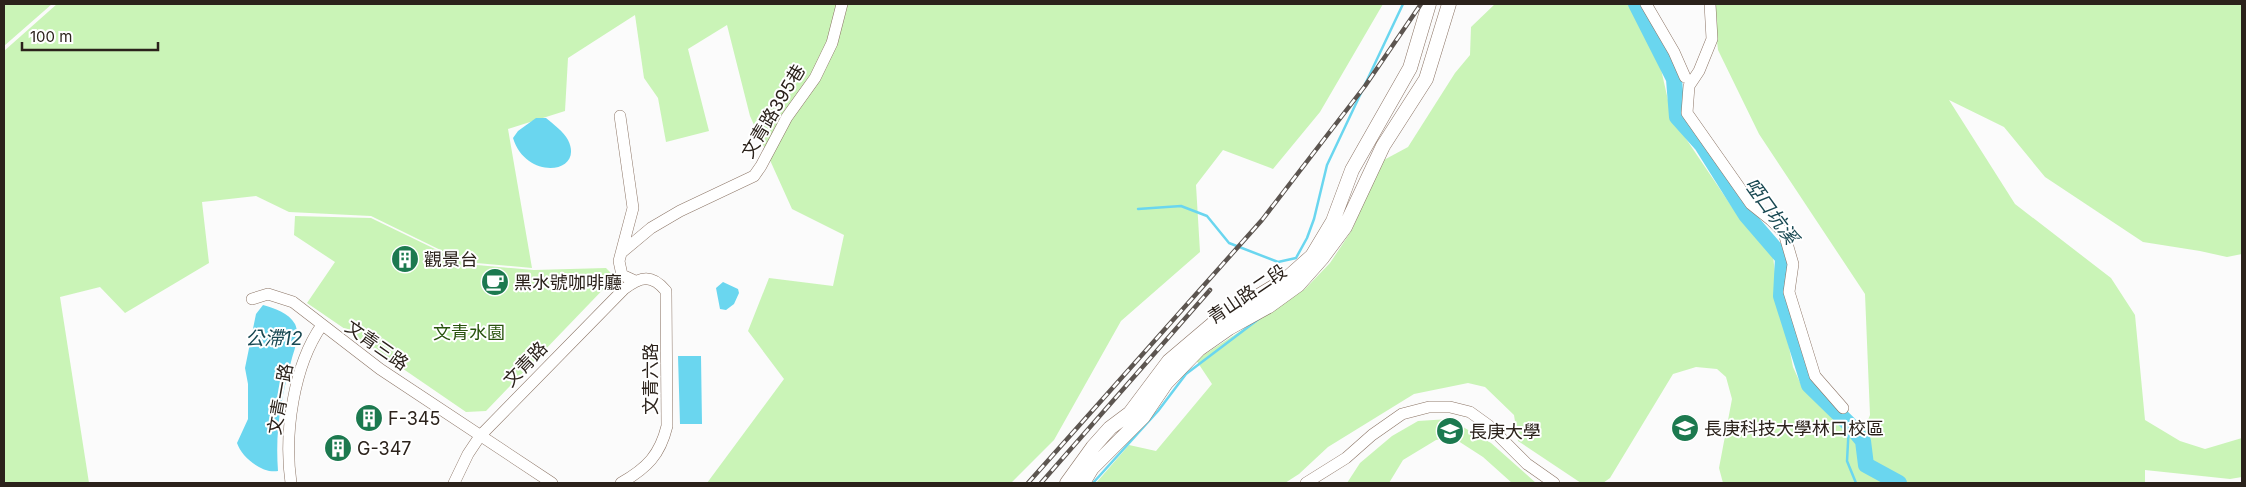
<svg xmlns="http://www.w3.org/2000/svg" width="2246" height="487" viewBox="0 0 2246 487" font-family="Inter,'Noto Sans TC',sans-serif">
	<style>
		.green { fill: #caf4b7 }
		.water { fill: #6ad6ef }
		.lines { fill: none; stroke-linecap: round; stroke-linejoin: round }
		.stream { stroke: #6ad6ef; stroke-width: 2.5 }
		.river { stroke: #6ad6ef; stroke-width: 16 }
		.minor-casing { stroke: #8b7465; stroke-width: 12 }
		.tertiary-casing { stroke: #8b7465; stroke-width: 15 }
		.minor { stroke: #fff; stroke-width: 11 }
		.tertiary { stroke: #fff; stroke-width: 14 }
		.rail-casing { stroke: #5c5550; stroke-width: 4.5 }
		.rail { stroke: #fff; stroke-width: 2.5; stroke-dasharray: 8; stroke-linecap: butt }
		.labels { text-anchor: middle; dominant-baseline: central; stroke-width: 4; stroke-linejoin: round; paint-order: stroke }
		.street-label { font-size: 18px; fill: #2b221b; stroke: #fff }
		.poi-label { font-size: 18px; fill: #2b221b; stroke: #fff; text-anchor: start }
		.park-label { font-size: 18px; fill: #29530e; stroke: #fff }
		.water-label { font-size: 19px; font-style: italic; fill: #184852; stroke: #fff }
	</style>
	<rect width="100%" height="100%" fill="#fbfbfb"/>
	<!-- green -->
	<path class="green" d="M4,4h48l-48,42z
		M57,4h1326l-63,108 -47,57 -50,-19 -27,35 4,67 -79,69 -67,119 -43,43h-304l77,-104 -36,-48 21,-53 64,8 11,-51 -52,-26 -42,-93 -23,-91 -39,24 21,82 -43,11 -8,-44 -14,-20 -9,-63 -67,43 -3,53 -57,18 24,139 -67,-6 -94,-46 -82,-4 -33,-16 -54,6 7,61 -84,50 -25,-26 -40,10 29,186h-85v-432z
		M1495,4h134l32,65 11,49 60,89 41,49 3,26 17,85 10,22 55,55 12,-29 -5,-121 -106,-160 -41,-84 -5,-46h529v250l-15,3 -27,-6 -57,-9 -98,-65 -41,-50 -55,-27 66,104 96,74 24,37 10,105 35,21 25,8 37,-11v39l-12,2 -85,-9v13h-422l-4,-15 13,-69 -6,-22 -9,-8 -21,-2 -23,7 -63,104 -7,5h-22l-63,-42 -4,-26 -29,-28 -17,-4 -54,11 -86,53 -29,27 -14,9h-189l33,-38 27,6 56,-67 -16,-24 109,-71 25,-26 22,-33 30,-69 26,-14 47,-74 15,-18 1,-28z
		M295,216l76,2 95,46 68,6 72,-2 9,9 -129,134 -20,1 -159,-109 28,-41 -41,-27z
		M1449,419l42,24 45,40h-24l-29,-26 -31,-20 -16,3 -33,20 -14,23h-42l13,-20 32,-27 26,-15z"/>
	<!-- water -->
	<path class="water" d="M536,118h10c7,6 18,14 22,22 17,34 -42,41 -55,-2l5,-7z
		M723,282l15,7 1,4 -5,11 -8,6 -6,-1 -4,-21z
		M263,305c11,3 26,8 32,19 5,11 0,24 -3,34 -11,40 -17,72 -14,113 -15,3 -36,-13 -41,-28l11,-24v-35l-3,-16 11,-54z
		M678,356h23l1,68h-22z"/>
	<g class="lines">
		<!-- stream -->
		<path class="stream" d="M1138,209l43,-3 26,10 22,27 49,19 18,-4 11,-20 7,-19 13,-54 76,-161
			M1849,424l-2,37 9,22
			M1093,483l65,-72 28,-37 74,-56"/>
		<!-- river -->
		<path class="river" d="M1636,4l38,75 3,38 25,28 44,70 37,43 -2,38 28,89 40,39 14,17 3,24 33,18"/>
		<!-- minor casing -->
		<g class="minor-casing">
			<path id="minor" d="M1646,4l28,48 11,25
				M1710,4l2,35 -13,32 -10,15 -2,27 64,91 20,16 13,13 9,31 -4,28 26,84 28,32
				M620,116l13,92 -14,53 3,14 13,6
				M621,253l30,-25 29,-17 74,-35 7,-10 26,-49 28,-39 17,-35 10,-39
				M252,299l16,-5 25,8 87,67 172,114
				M291,483c-7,-49 2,-117 31,-158
				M454,483l14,-29 12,-18 144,-147c17,-13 28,-15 42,2l1,135c-7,29 -20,42 -46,57
				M1306,483l40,-25 26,-23 30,-21 27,-7h21l20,5 18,13 39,39 27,19"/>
		</g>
		<!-- tertiary casing -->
		<g class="tertiary-casing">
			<path id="tertiary" d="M1067,483l26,-36 17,-19 20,-15 39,-52 46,-39 70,-42 27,-24 21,-35 19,-51 58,-102 19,-64
				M1083,483l9,-15 51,-51 23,-34 33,-34 30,-21 40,-22 29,-21 24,-27 23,-31 38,-81 43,-67 23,-75"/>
		</g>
		<!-- minor -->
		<use href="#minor" class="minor"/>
		<!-- tertiary -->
		<use href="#tertiary" class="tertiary"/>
		<!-- rail casing -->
		<g class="rail-casing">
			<path id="rail" d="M1028,483l234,-263 103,-134 56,-82
				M1041,483l169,-193"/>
		</g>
		<!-- rail -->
		<use href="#rail" class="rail"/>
	</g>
	<!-- icons -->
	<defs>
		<g id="building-disc" transform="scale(1.4375)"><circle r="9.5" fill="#1c794f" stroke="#fff"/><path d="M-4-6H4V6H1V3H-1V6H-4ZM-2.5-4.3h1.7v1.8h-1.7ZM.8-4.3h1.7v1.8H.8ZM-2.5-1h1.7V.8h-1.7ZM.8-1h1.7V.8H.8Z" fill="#fff"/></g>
		<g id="cafe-disc" transform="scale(1.4375)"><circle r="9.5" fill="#1c794f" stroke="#fff"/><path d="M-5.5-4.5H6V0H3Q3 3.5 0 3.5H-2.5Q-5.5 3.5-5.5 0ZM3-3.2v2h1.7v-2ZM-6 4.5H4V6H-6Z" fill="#fff"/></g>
		<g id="university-disc" transform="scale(1.4375)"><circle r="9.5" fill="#1c794f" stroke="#fff"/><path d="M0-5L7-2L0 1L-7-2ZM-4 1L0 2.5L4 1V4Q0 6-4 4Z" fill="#fff"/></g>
	</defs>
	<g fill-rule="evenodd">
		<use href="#building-disc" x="405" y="259"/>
		<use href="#cafe-disc" x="495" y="282"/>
		<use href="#building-disc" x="369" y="418"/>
		<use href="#university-disc" x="1685" y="428"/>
		<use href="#university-disc" x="1450" y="431"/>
		<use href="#building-disc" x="338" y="448"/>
	</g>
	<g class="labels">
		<!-- street labels -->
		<g class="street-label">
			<text transform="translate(773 111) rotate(-59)">文青路395巷</text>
			<text transform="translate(1247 294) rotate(-34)">青山路二段</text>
			<text transform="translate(377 345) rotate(35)">文青三路</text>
			<text transform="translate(525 364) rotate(-46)">文青路</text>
			<text transform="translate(650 379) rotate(-90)">文青六路</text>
			<text transform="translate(280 399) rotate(-80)">文青一路</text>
		</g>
		<!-- poi labels -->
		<g class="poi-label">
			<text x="424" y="259">觀景台</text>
			<text x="514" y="282">黑水號咖啡廳</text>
			<text x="388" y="418">F-345</text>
			<text x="1704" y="428">長庚科技大學林口校區</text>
			<text x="1469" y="431">長庚大學</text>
			<text x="357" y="448">G-347</text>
		</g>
		<!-- park labels -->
		<g class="park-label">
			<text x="469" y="332">文青水園</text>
		</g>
		<!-- water labels -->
		<g class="water-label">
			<text transform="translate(1771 211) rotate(54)">啞口坑溪</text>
			<text x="274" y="338">公滯12</text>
		</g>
	</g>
	<!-- border -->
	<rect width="2246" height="487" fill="none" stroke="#2b221b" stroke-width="10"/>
	<!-- scale -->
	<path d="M22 42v8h136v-8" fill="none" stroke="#2b221b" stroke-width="2.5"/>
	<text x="30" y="42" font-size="15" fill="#2b221b" stroke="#ffffff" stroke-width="4" paint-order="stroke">100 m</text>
</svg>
